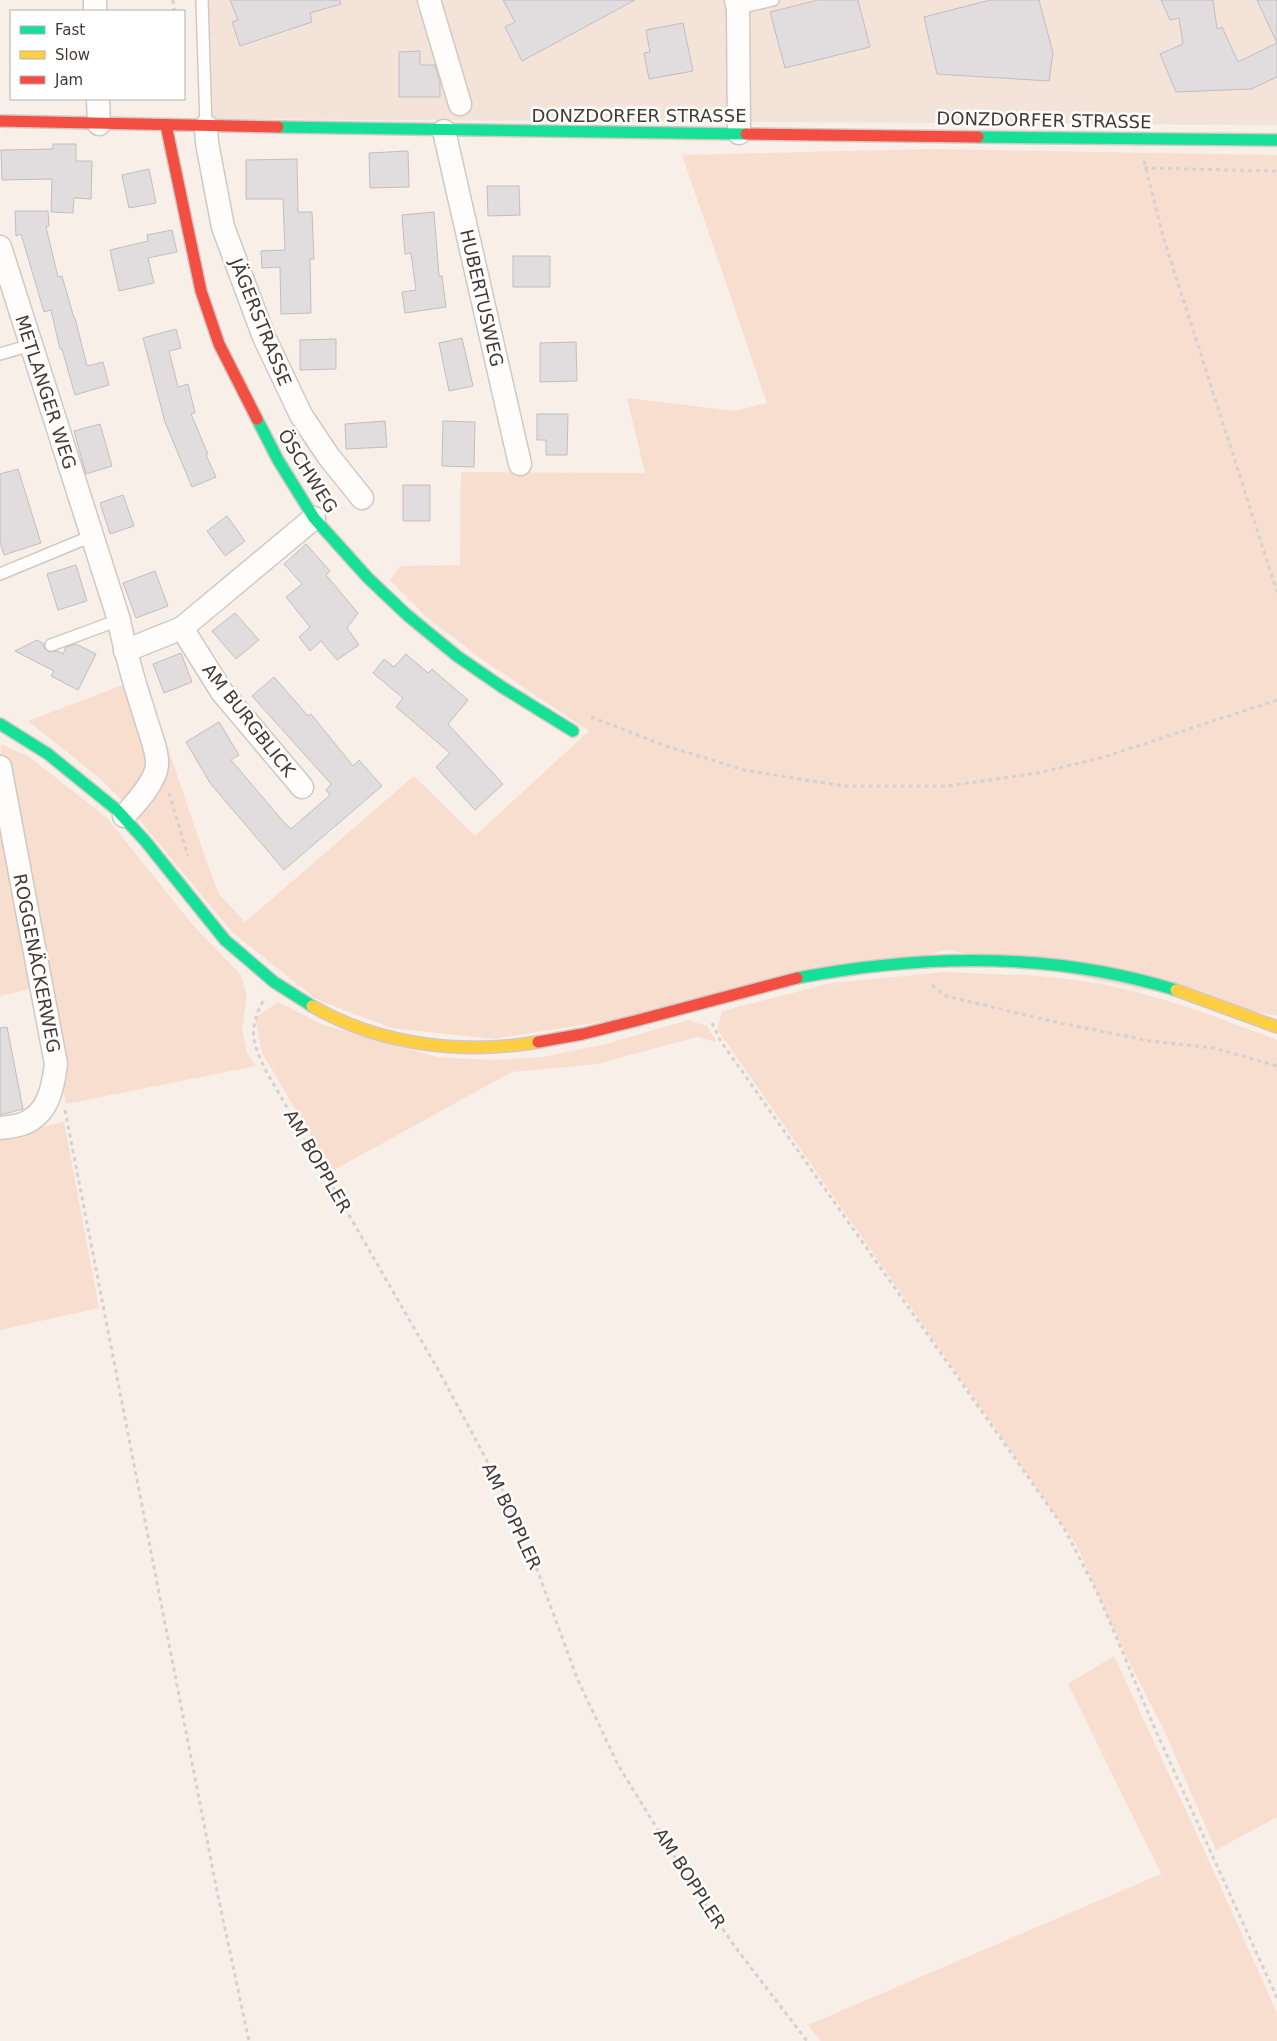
<svg xmlns="http://www.w3.org/2000/svg" width="1277" height="2041" viewBox="0 0 1277 2041" font-family="'DejaVu Sans',sans-serif">
	<style>
		.built { fill: #f3e3d8 }
		.green { fill: #f8dece }
		.building { fill: #e1dddf; stroke: #c1bec0 }
		.lines { fill: none; stroke-linecap: round; stroke-linejoin: round }
		.lane-casing { stroke: #d2c8c2; stroke-width: 14 }
		.street-casing { stroke: #d2c8c2; stroke-width: 25 }
		.fast-casing { stroke: #d2c8c2; stroke-width: 14 }
		.slow-casing { stroke: #d2c8c2; stroke-width: 14 }
		.jam-casing { stroke: #d2c8c2; stroke-width: 14 }
		.path { stroke: #d5d1ce; stroke-width: 3; stroke-dasharray: 4 4; stroke-linecap: butt }
		.lane { stroke: #fefdfc; stroke-width: 11 }
		.street { stroke: #fefdfc; stroke-width: 22 }
		.fast { stroke: #16e098; stroke-width: 11 }
		.slow { stroke: #ffcf43; stroke-width: 11 }
		.jam { stroke: #f24e42; stroke-width: 11 }
		.labels { text-anchor: middle; dominant-baseline: central; stroke-width: 5; stroke-linejoin: round; paint-order: stroke }
		.street-label { font-size: 18px; fill: #453a33; stroke: #fff }
	</style>
	<rect width="100%" height="100%" fill="#f9efe9"/>
	<!-- built -->
	<path class="built" d="M209,0h1068v125l-1064,-6z"/>
	<!-- green -->
	<path class="green" d="M931,149l346,6v861l-329,-66 -318,67 -136,22 -103,-11 -75,-29 -83,-66 -106,-128 -29,-28 -70,-56 116,-44 62,183 13,34 26,28 169,-146 61,60 114,-105 -106,-71 -54,-41 -39,-39 10,-14 60,-1 1,-93 184,1 -18,-75 108,13 32,-8 -85,-248z
		M1,744l27,12 79,62 85,106 49,51 6,20 -5,33 5,25 9,13 -190,38 -66,-342z
		M0,811l35,177 -35,8z
		M945,972c38,2 76,2 113,6 76,7 149,35 219,62v777l-61,33 -53,-122 -41,-80 -45,-102 -360,-517 5,-18 110,-28z
		M278,1002l43,22 116,33 54,3 51,-3 64,-13 82,-24 19,6 10,16 -20,-5 -100,27 -85,8 -180,99 -70,-118 -7,-35z
		M64,1122l35,186 -99,22v-194z
		M1114,1656l92,198 71,159v28h-456l-13,-16 353,-151 -93,-190z"/>
	<!-- building -->
	<path class="building" d="M230,0h110l1,4 -31,9 2,9 -72,24 -8,-24 6,-2z
		M503,0h132l-113,61 -17,-34 10,-5z
		M818,0h40l12,47 -85,21 -15,-56z
		M990,0h49l14,53 -4,28 -112,-7 -13,-57z
		M1161,0h52l4,29 5,-2 16,35 39,-19 -20,-43h20v77l-26,12 -75,3 -16,-38 23,-10 -4,-26 -9,2z
		M683,23l10,48 -44,8 -5,-26 6,-1 -4,-22z
		M420,51v14h15l5,17v15h-41v-45z
		M53,144h23v17h16l-1,38 -17,-1 -1,15 -22,-1 1,-33 -50,1 -1,-30 52,-1z
		M408,151l1,36 -39,1 -1,-35z
		M297,159l1,53h14l2,47h-4l1,54 -30,1 -1,-47 -18,1 -1,-17 24,-1 -2,-51h-37v-39z
		M149,169l7,34 -27,5 -7,-33z
		M487,186h32l1,29 -32,1z
		M15,211h33l1,15 -3,1 12,50 4,-1 12,42h1l12,48 16,-4 6,23 -34,10 -13,-46h-2l-9,-39 -7,2 -23,-78 -5,2z
		M434,212l5,64h3l4,31 -41,6 -3,-21 14,-2 -5,-37 -6,1 -3,-39z
		M172,230l5,22 -29,6 6,25 -35,8 -9,-41 38,-9 -1,-6z
		M513,256h37v31h-37z
		M176,329l5,19 -12,3 9,36 10,-3 7,29 -4,1 17,40 -2,1 10,22 -24,10 -27,-65 -22,-84z
		M462,338l11,48 -24,5 -10,-48z
		M336,339v30l-36,1v-30z
		M576,342l1,39 -37,1v-39z
		M537,414h31l-1,41h-21v-15h-9z
		M385,421l2,26 -41,2 -1,-25z
		M443,421l32,1 -1,45 -32,-1z
		M100,424l12,42 -26,8 -12,-43z
		M18,469l23,74 -37,12 -4,-13v-68z
		M403,485h27v36h-27z
		M123,495l11,31 -24,8 -10,-31z
		M227,516l18,25 -20,15 -18,-25z
		M306,544l24,27 -4,4 32,38 -11,15 12,17 -22,15 -16,-19 -11,10 -11,-14 11,-10 -24,-30 16,-13 -18,-20z
		M76,565l11,36 -29,9 -11,-36z
		M155,571l13,35 -32,12 -13,-35z
		M235,613l24,27 -23,19 -24,-28z
		M37,640l7,4v4l5,4 8,-1 6,3 3,-7 10,-3 20,10 -18,36 -27,-14 3,-5 -39,-20z
		M181,653l11,29 -28,11 -11,-29z
		M406,654l22,19 4,-4 36,31 -20,24 55,60 -28,26 -39,-43 14,-14 -54,-46 7,-9 -30,-25 11,-14 10,8z
		M274,677l34,39 3,-2 42,52 6,-6 23,26 -98,84 -74,-87 -24,-41 33,-20 20,33 -8,5 51,60 9,9 39,-34 -4,-5 5,-6 -79,-88z
		M7,1027l16,82 -23,6v-87z"/>
	<g class="lines">
		<!-- lane casing -->
		<g class="lane-casing">
			<path id="lane" d="M202,0l4,126
				M738,8l35,-8
				M0,354l31,-9
				M0,574l92,-38
				M51,645l68,-25"/>
		</g>
		<!-- street casing -->
		<g class="street-casing">
			<path id="street" d="M95,0v11
				M429,0l31,104
				M736,0l2,8 1,125
				M98,99l1,25
				M206,126l1,17 16,84 41,110 37,78 28,42 33,41
				M444,131l76,333
				M0,247l119,373c6,32 15,62 25,93 4,15 14,38 13,52 -1,17 -23,40 -33,51
				M182,628l40,64 80,95
				M125,651l57,-23 132,-110
				M0,767l56,297c-3,23 -7,47 -29,58 -7,4 -18,5 -27,6"/>
		</g>
		<!-- fast casing -->
		<g class="fast-casing">
			<path id="fast" d="M278,127l468,7
				M978,137l299,3
				M257,419l21,41 36,58 54,60 39,37 50,41 45,31 71,44
				M0,724l48,30 69,56 29,32 79,98 49,42 38,24
				M797,978c125,-24 257,-26 379,12"/>
		</g>
		<!-- slow casing -->
		<g class="slow-casing">
			<path id="slow" d="M1176,990l101,37
				M312,1006c67,39 150,49 226,36"/>
		</g>
		<!-- jam casing -->
		<g class="jam-casing">
			<path id="jam" d="M0,121l278,6
				M166,125l35,166 18,53 38,75
				M746,134l232,3
				M538,1042l45,-8 52,-13 162,-43"/>
		</g>
		<!-- path -->
		<path class="path" d="M173,0l1,11
			M1144,161l19,75 114,356
			M1144,168l133,3
			M591,717l75,29 78,24 100,16h104l90,-13 66,-16 173,-57
			M169,793l19,63
			M932,985l14,11 105,25 99,20 64,7 63,18
			M263,1001c-15,29 -11,41 3,70l174,302 70,131 21,49 46,125 41,87 74,120 44,63 71,93
			M712,1023l8,17 344,488 34,66 57,135 122,269
			M65,1110l153,786 31,145"/>
		<!-- lane -->
		<use href="#lane" class="lane"/>
		<!-- street -->
		<use href="#street" class="street"/>
		<!-- fast -->
		<use href="#fast" class="fast"/>
		<!-- slow -->
		<use href="#slow" class="slow"/>
		<!-- jam -->
		<use href="#jam" class="jam"/>
	</g>
	<g class="labels">
		<!-- street labels -->
		<g class="street-label">
			<text x="639" y="115">DONZDORFER STRASSE</text>
			<text transform="translate(1044 120) rotate(1)">DONZDORFER STRASSE</text>
			<text transform="translate(482 298) rotate(77)">HUBERTUSWEG</text>
			<text transform="translate(261 322) rotate(68)">JÄGERSTRASSE</text>
			<text transform="translate(46 392) rotate(72)">METLANGER WEG</text>
			<text transform="translate(308 471) rotate(58)">ÖSCHWEG</text>
			<text transform="translate(249 720) rotate(52)">AM BURGBLICK</text>
			<text transform="translate(37 963) rotate(79)">ROGGENÄCKERWEG</text>
			<text transform="translate(318 1161) rotate(60)">AM BOPPLER</text>
			<text transform="translate(512 1516) rotate(65)">AM BOPPLER</text>
			<text transform="translate(690 1878) rotate(57)">AM BOPPLER</text>
		</g>
	</g>
	<!-- legend -->
	<rect x="10" y="10" width="175" height="90" fill="#ffffff" stroke="#b5b0ad"/>
	<rect x="20" y="26" width="25" height="8" fill="#16e098" stroke="#b5b0ad"/>
	<text x="55" y="35" font-size="15" fill="#453a33">Fast</text>
	<rect x="20" y="51" width="25" height="8" fill="#ffcf43" stroke="#b5b0ad"/>
	<text x="55" y="60" font-size="15" fill="#453a33">Slow</text>
	<rect x="20" y="76" width="25" height="8" fill="#f24e42" stroke="#b5b0ad"/>
	<text x="55" y="85" font-size="15" fill="#453a33">Jam</text>
</svg>
